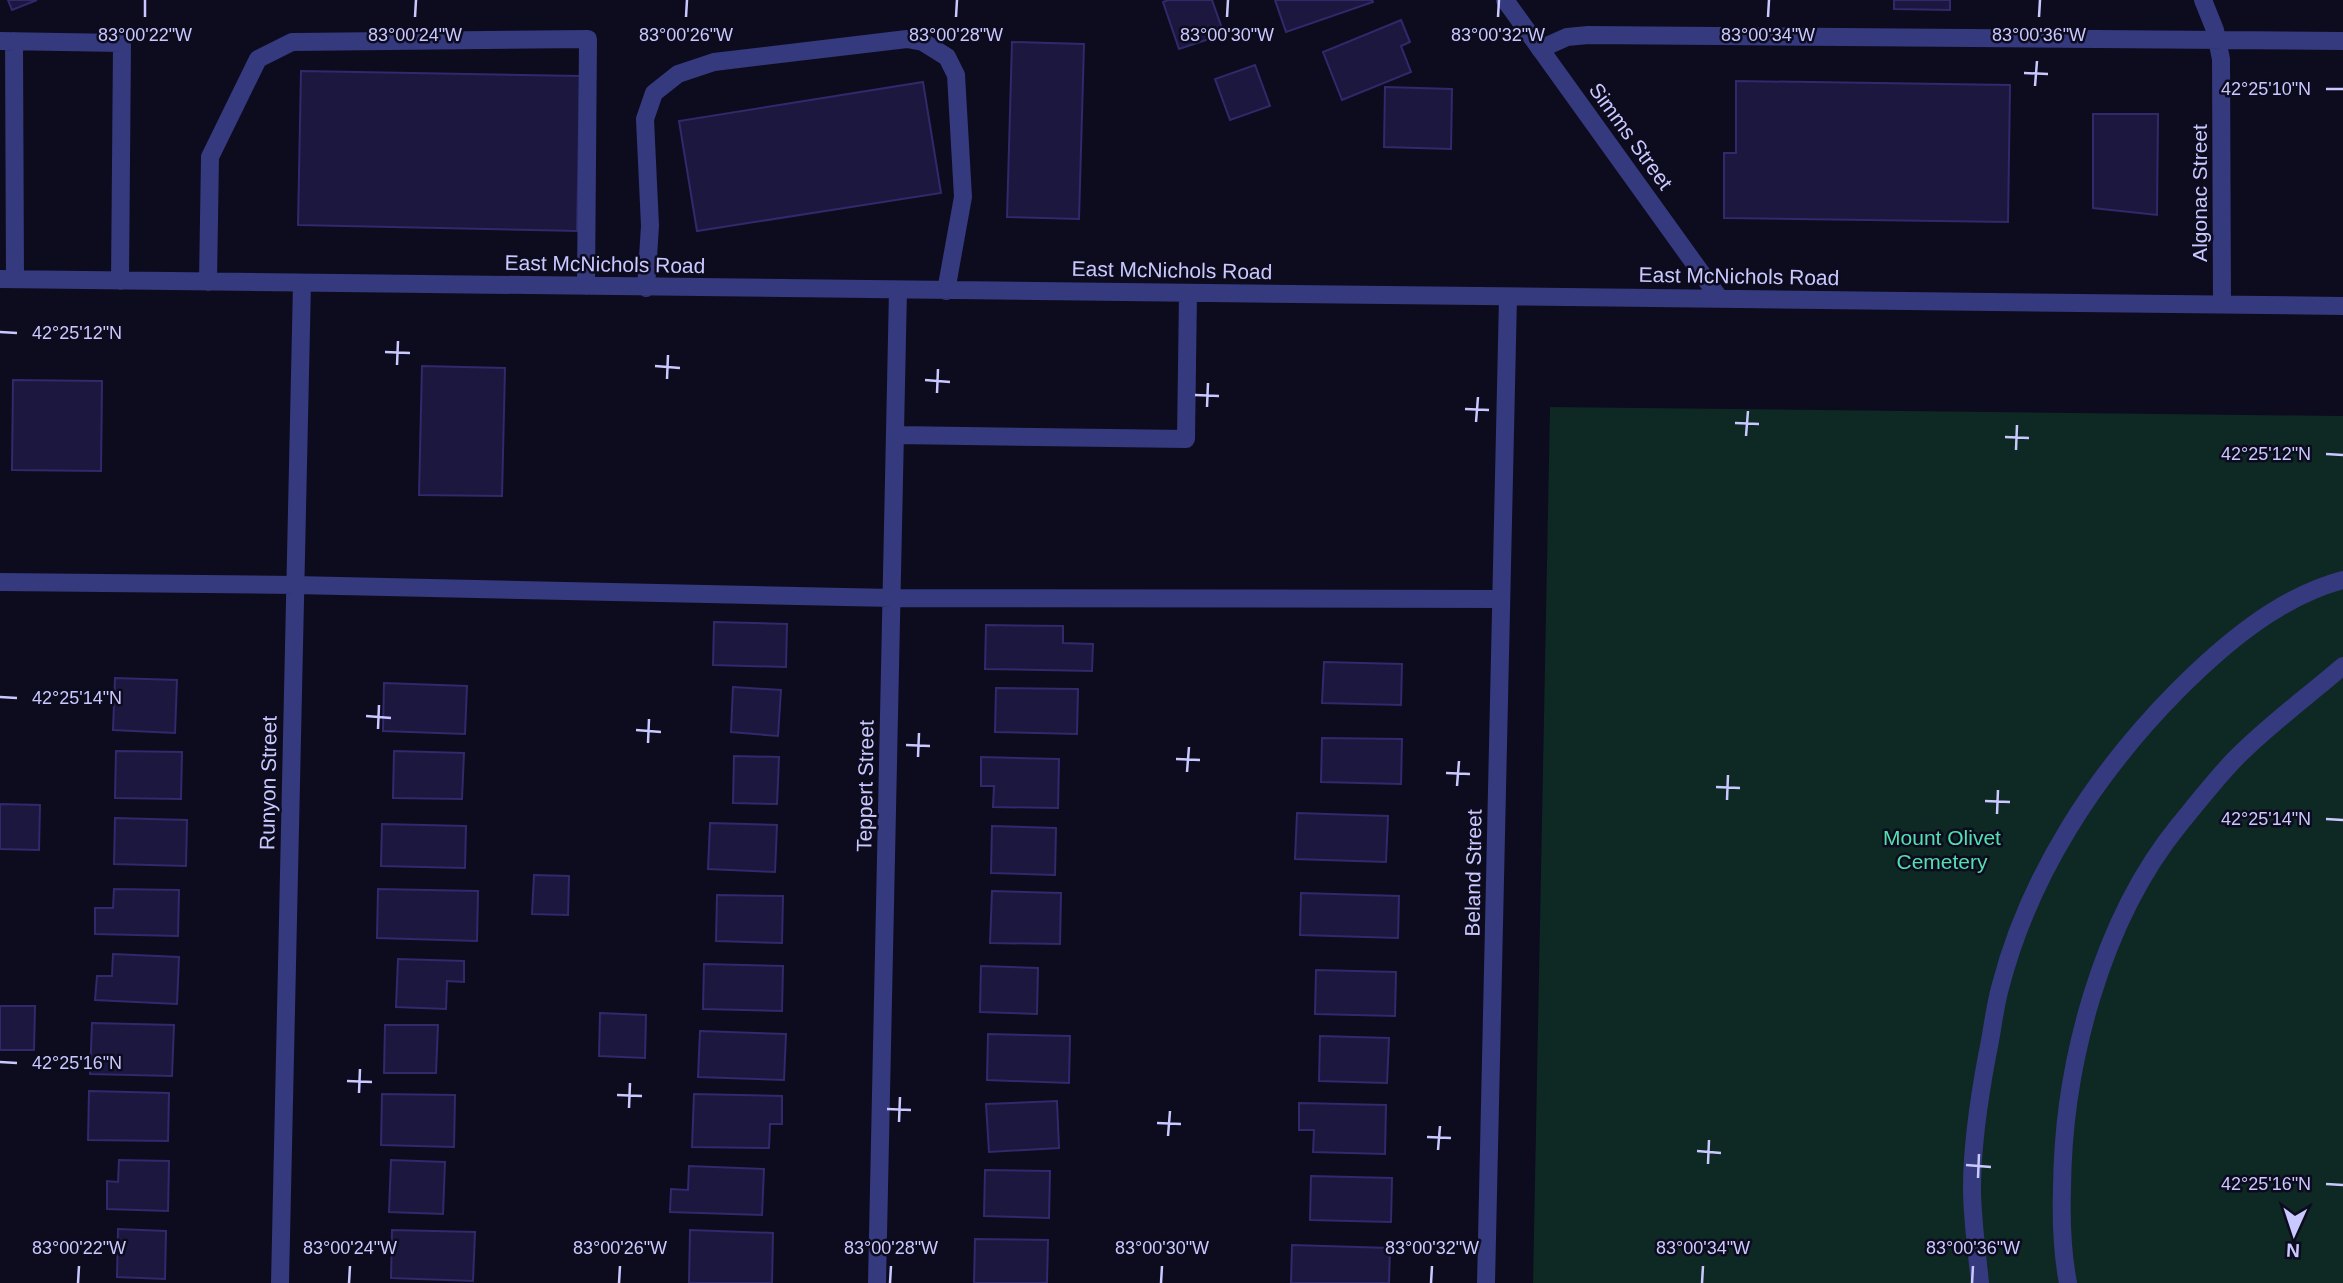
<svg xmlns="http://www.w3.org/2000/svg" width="2343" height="1283" viewBox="0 0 2343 1283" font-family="Helvetica,sans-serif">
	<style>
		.green { fill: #0e2824 }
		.building { fill: #1c173f; stroke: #30296b; stroke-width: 2 }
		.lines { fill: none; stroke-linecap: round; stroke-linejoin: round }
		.minor { stroke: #35397e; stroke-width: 18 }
		.ticks { fill: none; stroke: #c9c8ff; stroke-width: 2.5 }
		.labels { text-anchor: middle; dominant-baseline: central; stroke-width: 5; stroke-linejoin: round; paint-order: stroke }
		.street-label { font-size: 21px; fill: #c9c8ff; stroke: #0d0b1e }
		.park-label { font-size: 21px; fill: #53e0b0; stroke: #0d0b1e }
		.ticks-label { font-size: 18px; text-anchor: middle; fill: #c9c8ff; stroke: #0d0b1e; stroke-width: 5; stroke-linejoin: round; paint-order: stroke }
	</style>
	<rect width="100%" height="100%" fill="#0d0b1e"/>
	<!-- green -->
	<path class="green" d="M1550,407l793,9v867h-810z"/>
	<!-- building -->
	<path class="building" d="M8,0h29l-25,10z
		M1168,0h44l12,34 -45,15 -16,-47z
		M1275,0h97l1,2 -87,30z
		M1894,0h56v10l-56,-1z
		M1401,20l9,22 -9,4 10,26 -69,28 -19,-48z
		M1012,42l72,2 -5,175 -72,-2z
		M1255,65l15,41 -40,14 -15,-41z
		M301,71l279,5 -3,155 -279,-6z
		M1736,81l274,4 -2,137 -284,-4v-65h12z
		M923,82l18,111 -244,38 -18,-110z
		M1385,87l67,2 -1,60 -67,-2z
		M2093,114h65l-1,101 -64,-7z
		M422,366l83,2 -3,128 -83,-1z
		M13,380l89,1 -1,90 -89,-1z
		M714,622l73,2 -1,43 -73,-2z
		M986,625l77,1v17l30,1 -1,27 -107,-2z
		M1324,662l78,2 -1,41 -79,-2z
		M115,678l62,2 -2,53 -62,-3z
		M384,683l83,3 -2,48 -82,-3z
		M733,687l48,3 -3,46 -47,-4z
		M996,688l82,1 -1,45 -82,-2z
		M1322,738l80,1 -1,45 -80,-2z
		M116,751l66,1 -1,47 -66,-1z
		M394,751l70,2 -2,46 -69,-1z
		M734,756l45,1 -2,47 -44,-1z
		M981,757l78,2 -1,49 -65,-1 1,-21h-13z
		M0,804l40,1 -1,45 -39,-1z
		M1297,813l91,3 -2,46 -91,-3z
		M115,818l72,2 -1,46 -72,-2z
		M710,823l67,2 -2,47 -67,-3z
		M382,824l84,2 -1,42 -84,-2z
		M992,826l64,2 -1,47 -64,-2z
		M534,875l35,1 -1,39 -36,-1z
		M114,889l65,1 -1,46 -83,-2v-26h18z
		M378,889l100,2 -1,50 -100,-3z
		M992,891l69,2 -1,51 -70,-1z
		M1301,893l98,3 -1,42 -98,-3z
		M717,895l66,1 -1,47 -66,-2z
		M113,954l66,3 -2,47 -82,-4 2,-24h15z
		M398,959l66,2v21l-17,-1 -1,28 -50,-2z
		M704,964l79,2 -1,45 -79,-2z
		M981,966l57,2 -1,46 -57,-2z
		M1316,970l80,2 -1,44 -80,-2z
		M0,1006h35l-1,44h-34z
		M600,1013l46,2 -1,43 -46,-2z
		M92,1023l82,2 -2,51 -82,-2z
		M385,1025h53l-2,48h-52z
		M700,1031l86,3 -2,46 -86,-3z
		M988,1034l82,2 -1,47 -82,-3z
		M1320,1036l69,2 -2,45 -68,-2z
		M89,1091l80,2 -1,48 -80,-1z
		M382,1094l73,1 -1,52 -73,-2z
		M694,1094l88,2v28h-12l-1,24 -77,-1z
		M1057,1101l2,47 -70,4 -3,-48z
		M1299,1103l87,2 -1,49 -72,-2 1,-22h-15z
		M119,1160l50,1 -1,50 -61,-2v-28l11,1z
		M391,1160l54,2 -2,52 -54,-2z
		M689,1166l75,3 -2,46 -92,-3 1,-23 17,1z
		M985,1170l65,1 -1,47 -65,-2z
		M1311,1176l81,2 -1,44 -81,-2z
		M118,1229l48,2 -1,48 -48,-2z
		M392,1230l83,2 -2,49 -82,-3z
		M690,1230l83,3 -1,50h-83z
		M975,1239l73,1 -1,43h-73z
		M1292,1245l98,3 -1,35h-98z"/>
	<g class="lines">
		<!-- minor -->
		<path class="minor" d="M1505,0l215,299
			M2203,0l12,30 6,29 1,245
			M0,41l122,2 -2,238
			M14,41l1,238
			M1540,49l27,-12 21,-2 755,6
			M0,279l2343,27
			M208,282l2,-125 48,-98 34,-17 296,-3 -2,247
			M646,288l4,-62 -5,-107 9,-26 24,-19 36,-12 193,-23 16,3 24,15 9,18 7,122 -17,94
			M895,435l291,4 2,-146
			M0,582l295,3 597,13 609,1
			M280,1283l22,-1000
			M877,1283l21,-993
			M1486,1283l22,-986
			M1980,1283c-3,-31 -8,-64 -8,-95 0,-44 7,-89 15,-132 5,-22 7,-46 13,-68 29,-113 96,-215 177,-297 47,-47 102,-94 166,-111
			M2068,1283c-6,-31 -7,-64 -6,-95 1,-122 39,-267 117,-363 18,-22 36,-45 55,-65 33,-34 73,-63 109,-94"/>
	</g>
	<!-- ticks -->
	<path class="ticks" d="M145,17v-17M415,17l1,-17M686,17l1,-17M956,17l1,-17M1227,17l1,-17M1498,17l1,-17M1768,17l1,-17M2039,17l1,-17M2024,73l24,1M2035,86l2,-25M2326,89h17M0,332l17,1M385,352l25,1M397,365l1,-24M655,366l25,2M667,379l1,-24M925,380l25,2M937,393l1,-24M1195,395l24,1M1207,407l1,-24M1465,409l24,1M1476,422l2,-25M1735,423l24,1M1746,436l2,-25M2005,437l24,1M2016,450l1,-25M2326,454l17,1M0,697l17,1M366,716l25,2M378,729l1,-24M636,730l25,2M648,743l1,-24M906,745l24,1M918,757l1,-24M1176,759l24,1M1187,772l2,-25M1446,773l24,1M1457,786l2,-25M1716,787l24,1M1727,800l1,-25M1985,801l25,1M1997,814l1,-24M2326,819l17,1M0,1062l17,1M347,1081l25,1M359,1093l1,-24M617,1095l25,1M629,1108l1,-25M887,1109l24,1M899,1122l1,-25M1157,1123l24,1M1168,1136l2,-25M1427,1137l24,1M1438,1150l2,-24M1697,1151l24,2M1708,1164l1,-24M1966,1165l25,2M1978,1178l1,-24M2326,1184l17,1M78,1283l1,-17M349,1283l1,-17M619,1283l1,-17M890,1283l1,-17M1161,1283l1,-17M1431,1283l1,-17M1702,1283l1,-17M1972,1283l1,-17"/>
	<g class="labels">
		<!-- street labels -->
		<g class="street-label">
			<text transform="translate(1631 136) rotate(54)">Simms Street</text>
			<text transform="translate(2199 193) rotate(-90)">Algonac Street</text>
			<text transform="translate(605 264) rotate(1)">East McNichols Road</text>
			<text transform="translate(1172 270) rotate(1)">East McNichols Road</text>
			<text transform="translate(1739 276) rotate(1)">East McNichols Road</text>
			<text transform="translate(268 783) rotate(-89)">Runyon Street</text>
			<text transform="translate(865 786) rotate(-89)">Teppert Street</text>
			<text transform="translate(1473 873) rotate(-89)">Beland Street</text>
		</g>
		<!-- park labels -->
		<g class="park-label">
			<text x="1942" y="837">Mount Olivet<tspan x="1942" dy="24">Cemetery</tspan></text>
		</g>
	</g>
	<g class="ticks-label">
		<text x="145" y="41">83°00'22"W</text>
		<text x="415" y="41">83°00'24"W</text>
		<text x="686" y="41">83°00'26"W</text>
		<text x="956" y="41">83°00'28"W</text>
		<text x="1227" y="41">83°00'30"W</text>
		<text x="1498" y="41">83°00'32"W</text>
		<text x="1768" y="41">83°00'34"W</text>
		<text x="2039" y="41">83°00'36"W</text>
		<text x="2266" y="95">42°25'10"N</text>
		<text x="77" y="339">42°25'12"N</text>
		<text x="2266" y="460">42°25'12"N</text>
		<text x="77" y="704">42°25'14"N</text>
		<text x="2266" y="825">42°25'14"N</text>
		<text x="77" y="1069">42°25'16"N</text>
		<text x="2266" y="1190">42°25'16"N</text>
		<text x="79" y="1254">83°00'22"W</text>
		<text x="350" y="1254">83°00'24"W</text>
		<text x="620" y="1254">83°00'26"W</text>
		<text x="891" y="1254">83°00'28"W</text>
		<text x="1162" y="1254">83°00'30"W</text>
		<text x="1432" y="1254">83°00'32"W</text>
		<text x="1703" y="1254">83°00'34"W</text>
		<text x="1973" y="1254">83°00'36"W</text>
	</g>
	<!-- north arrow -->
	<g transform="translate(2294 1234) rotate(183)" stroke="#0d0b1e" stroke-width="5" paint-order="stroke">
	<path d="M0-5L12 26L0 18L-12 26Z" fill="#c9c8ff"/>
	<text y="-10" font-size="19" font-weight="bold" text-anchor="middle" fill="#c9c8ff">N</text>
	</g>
</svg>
